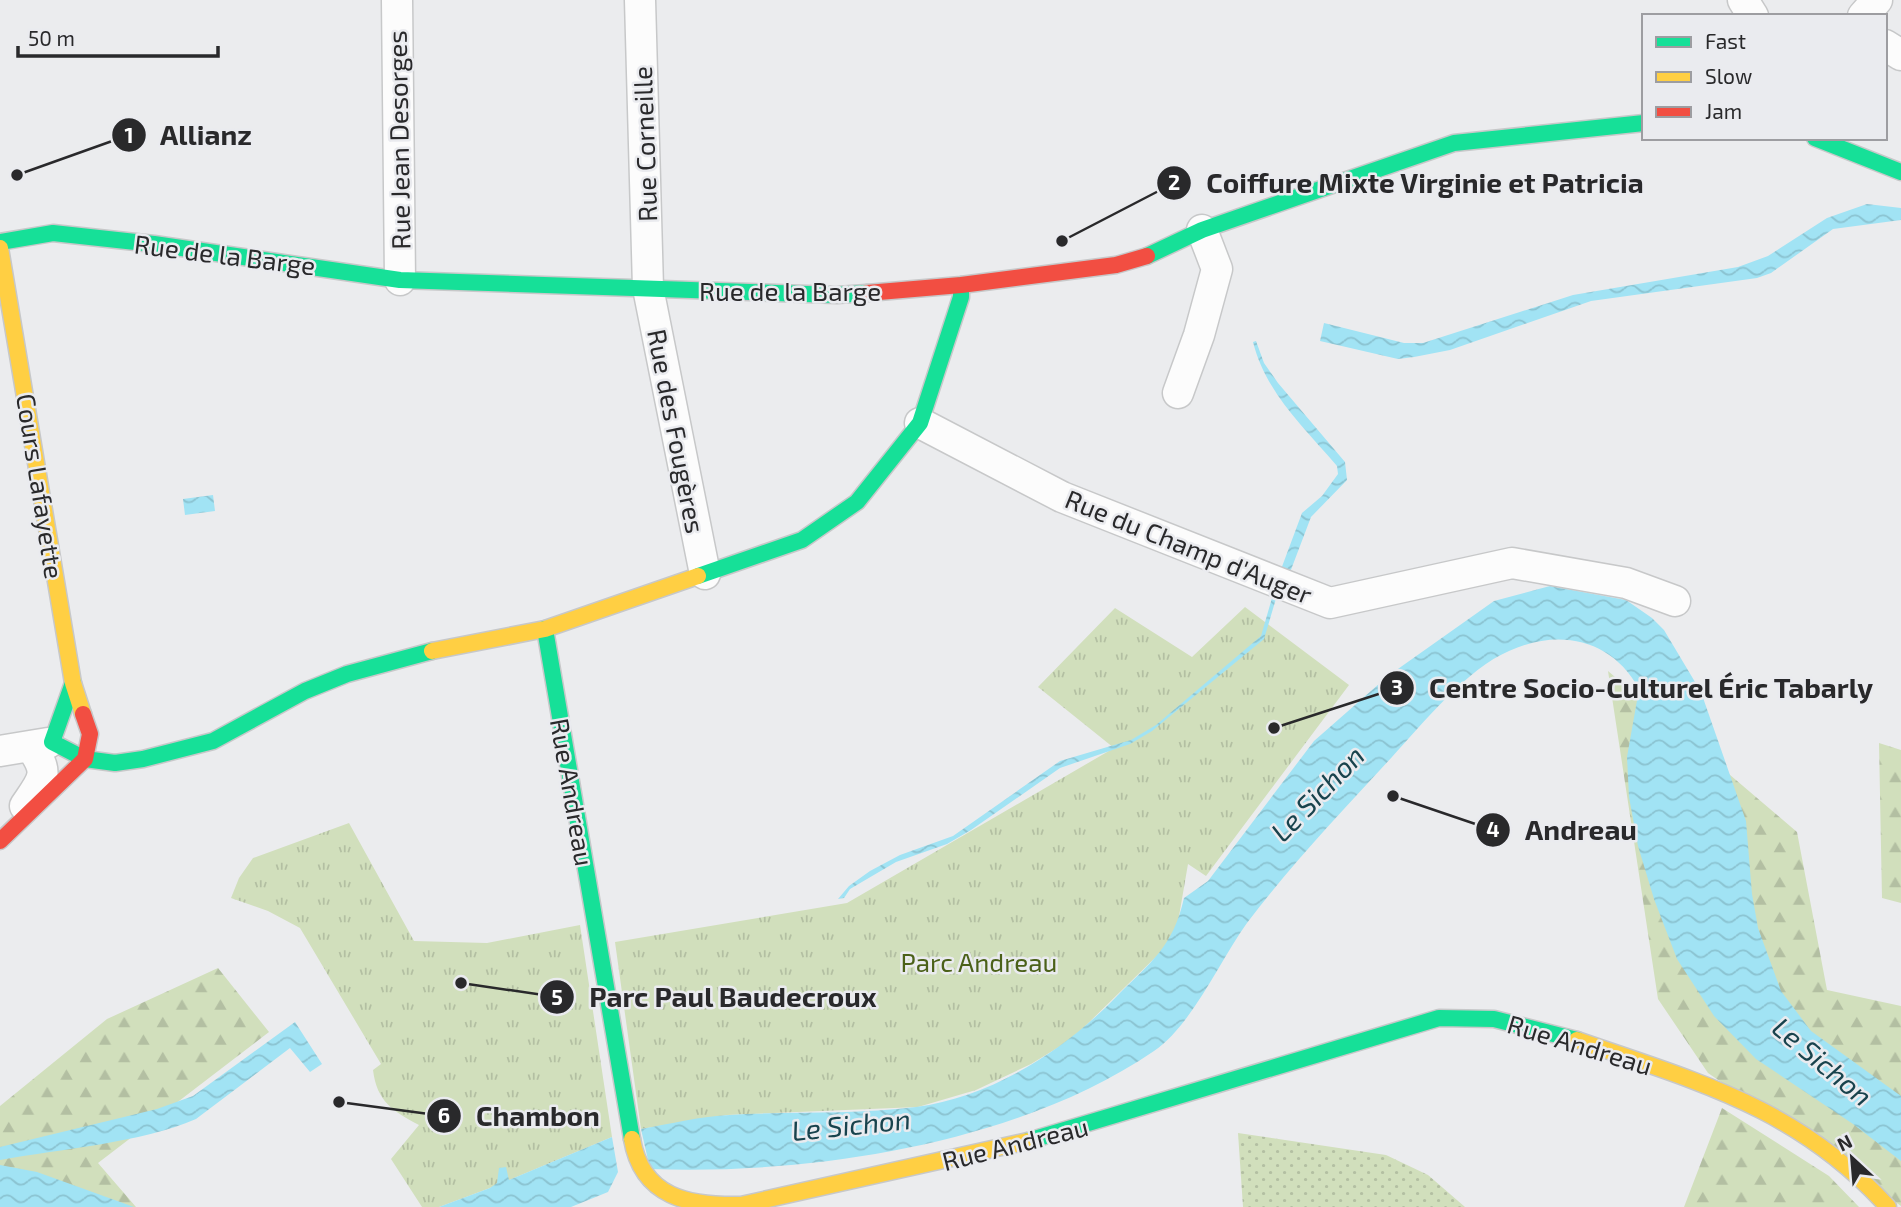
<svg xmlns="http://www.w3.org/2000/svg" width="1901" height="1207" viewBox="0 0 1901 1207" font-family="'Exo 2',sans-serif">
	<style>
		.grass { fill: url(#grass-dots) }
		.forest { fill: url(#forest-firs) }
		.park { fill: url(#park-tufts) }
		.water { fill: url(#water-waves) }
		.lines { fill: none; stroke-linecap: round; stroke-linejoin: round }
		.street-casing { stroke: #c7c8c9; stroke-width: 33 }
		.fast-casing { stroke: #c7c8c9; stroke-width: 19 }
		.slow-casing { stroke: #c7c8c9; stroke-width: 19 }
		.jam-casing { stroke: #c7c8c9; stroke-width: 19 }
		.street { stroke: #fcfcfc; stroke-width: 30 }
		.fast { stroke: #16e098; stroke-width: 16 }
		.slow { stroke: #ffcf43; stroke-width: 16 }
		.jam { stroke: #f24e42; stroke-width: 16 }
		.labels { text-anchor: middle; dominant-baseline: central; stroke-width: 5; stroke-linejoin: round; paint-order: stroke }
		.street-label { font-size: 26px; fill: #29292b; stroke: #eaebef }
		.park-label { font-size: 26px; fill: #4b6119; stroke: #eaebef }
		.water-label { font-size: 28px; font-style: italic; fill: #18434d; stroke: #eaebef }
		.leader { fill: none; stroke: #29292b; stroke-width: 2.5 }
		.callout-dot { fill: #29292b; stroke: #eaebef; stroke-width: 2.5 }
		.mark-label { font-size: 21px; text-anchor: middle; font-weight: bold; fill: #fff }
		.callout-label { font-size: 28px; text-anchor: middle; font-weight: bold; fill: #29292b; stroke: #eaebef; stroke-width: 5; stroke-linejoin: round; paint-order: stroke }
	</style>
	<defs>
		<pattern id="grass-dots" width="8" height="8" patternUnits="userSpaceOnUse" patternTransform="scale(1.75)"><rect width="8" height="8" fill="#d1dfbc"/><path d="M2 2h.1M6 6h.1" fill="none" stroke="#b3bfa2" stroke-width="1.8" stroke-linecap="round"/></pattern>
		<pattern id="forest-firs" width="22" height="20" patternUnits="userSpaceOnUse" patternTransform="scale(1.75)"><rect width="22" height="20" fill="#d1dfbc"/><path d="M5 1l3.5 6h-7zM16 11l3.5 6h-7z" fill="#b3bfa2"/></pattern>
		<pattern id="park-tufts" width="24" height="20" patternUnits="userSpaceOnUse" patternTransform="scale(1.75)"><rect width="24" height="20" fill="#d1dfbc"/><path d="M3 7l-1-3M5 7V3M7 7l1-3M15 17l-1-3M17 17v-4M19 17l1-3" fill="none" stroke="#b3bfa2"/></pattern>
		<pattern id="water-waves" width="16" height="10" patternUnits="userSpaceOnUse" patternTransform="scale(1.75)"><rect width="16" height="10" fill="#a1e3f4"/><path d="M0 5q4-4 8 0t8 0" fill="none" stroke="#8bc3d1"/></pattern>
	</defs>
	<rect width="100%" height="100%" fill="#ebecee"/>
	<!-- grass -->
	<path class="grass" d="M1238,1133l148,22 42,20 37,32h-222z"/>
	<!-- forest -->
	<path class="forest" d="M1608,671l189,161 30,158 74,16v200l-193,-133 -50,-74z
		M1879,743l22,7v153l-19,-5z
		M218,968l51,64 -171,131 38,44h-136v-101l107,-87z
		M1722,1108l107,68 30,31h-175z"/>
	<!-- park -->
	<path class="park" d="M1245,607l104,78 -143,191 -18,-12 -10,58 -11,24 -95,93 -41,25 -55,26 -58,17 -191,8 -86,14 -26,-187 232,-39 267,-155 -76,-61 77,-79 77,49z
		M349,823l65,118 73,2 93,-18 32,212 -122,51 -51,19h-17l-31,-48 28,-34c-26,-14 -42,-23 -46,-55l8,-6 -81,-136 -32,-17 -37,-13 8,-20 14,-20z"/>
	<!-- water -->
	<path class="water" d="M1867,204l34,4v12l-68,9 -62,44 -14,5 -166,23 -141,49 -36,7 -16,2 -78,-18 4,-18 80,20h19l150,-48 165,-28 30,-11 59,-38z
		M1256,341l8,22 14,20 67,79 2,18 -36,37 -22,58 -9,-3 22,-59 20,-17 16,-22 -1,-8c-34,-40 -71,-73 -84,-124z
		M213,495l2,16 -30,4 -2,-16z
		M1550,586l76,14 26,18 12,12 37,62 45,129 6,73 6,34 23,63 30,40 90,65v65l-48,-37 -97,-65 -42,-43 -37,-57 -23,-60 -16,-53 -9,-49 -2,-40 12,-68c-27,-50 -80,-61 -130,-38 -41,17 -87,73 -117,106 -50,54 -101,108 -145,166 -28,39 -55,102 -93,128 -136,93 -342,124 -504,118l-9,-40c29,-5 60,-13 89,-14 62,-4 125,0 186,-8 76,-10 149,-57 201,-111 34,-34 56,-49 67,-98l24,-17 106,-140 74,-65 106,-75z
		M1274,591l4,1 -14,47 -112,92 -22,13 -70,24 -89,62 -24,14 -51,18 -46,27 -6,9 -6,1 11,-13 21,-15 30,-16 53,-19 107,-75 71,-21 25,-15 105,-89z
		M295,1022l27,42 -12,8 -20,-24 -94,71c-55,24 -136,30 -196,41v-13l157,-38 36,-13z
		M612,1137l6,35 -10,20 -37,15h-132l51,-19 7,-5 2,-15 7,-1 3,13z
		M0,1165l37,7 97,35h-134z"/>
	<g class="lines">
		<!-- street casing -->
		<g class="street-casing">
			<path id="street" d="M397,0l3,280
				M640,0l8,288 57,286
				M1743,0l10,16
				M1863,16l14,-16
				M1885,45l16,10
				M1178,393l21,-58 18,-66 -15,-39
				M920,423l142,74 268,106 182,-40 114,20 49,18
				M0,751l48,-8
				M25,806c18,-27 26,-32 5,-60"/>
		</g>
		<!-- fast casing -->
		<g class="fast-casing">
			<path id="fast" d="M1815,138l86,34
				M0,242l53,-9 101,11 246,36 437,15 30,-2
				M1147,256l55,-26 252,-87 190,-20
				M698,576l104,-36 55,-38 63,-79 41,-126v-12
				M545,629l87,510
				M73,683l-21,59 33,17 30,4 28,-4 70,-18 92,-50 42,-17 85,-23
				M1028,1141l411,-123 55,1 83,21"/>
		</g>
		<!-- slow casing -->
		<g class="slow-casing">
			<path id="slow" d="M0,248l73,435 10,31
				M432,651l113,-22 153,-53
				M1577,1040c121,42 222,68 311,167
				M632,1139c10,59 57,67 109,66l287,-64"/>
		</g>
		<!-- jam casing -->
		<g class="jam-casing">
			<path id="jam" d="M867,293l94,-8 155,-20 31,-9
				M0,841l85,-82 5,-25 -7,-20"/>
		</g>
		<!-- street -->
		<use href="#street" class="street"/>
		<!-- fast -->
		<use href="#fast" class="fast"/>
		<!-- slow -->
		<use href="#slow" class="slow"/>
		<!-- jam -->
		<use href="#jam" class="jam"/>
	</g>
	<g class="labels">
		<!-- street labels -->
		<g class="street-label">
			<text transform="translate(398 140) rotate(-91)">Rue Jean Desorges</text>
			<text transform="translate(644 144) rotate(-92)">Rue Corneille</text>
			<text transform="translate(225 254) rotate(7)">Rue de la Barge</text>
			<text x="790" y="290">Rue de la Barge</text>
			<text transform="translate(677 431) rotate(79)">Rue des Fougères</text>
			<text transform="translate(41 486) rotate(81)">Cours Lafayette</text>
			<text transform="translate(1189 546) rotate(22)">Rue du Champ d'Auger</text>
			<text transform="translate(573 792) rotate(80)">Rue Andreau</text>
			<text transform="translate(1580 1044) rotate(17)">Rue Andreau</text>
			<text transform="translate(1015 1143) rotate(-14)">Rue Andreau</text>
		</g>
		<!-- park labels -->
		<g class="park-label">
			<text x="979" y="961">Parc Andreau</text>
		</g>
		<!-- water labels -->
		<g class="water-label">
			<text transform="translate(1317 793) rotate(-46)">Le Sichon</text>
			<text transform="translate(1823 1061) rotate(40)">Le Sichon</text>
			<text transform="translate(851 1124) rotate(-6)">Le Sichon</text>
		</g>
	</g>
	<!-- callouts -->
	<path class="leader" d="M17 175L129 135M1062 241L1174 183M1274 728L1397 688M1393 796L1493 830M461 983L557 997M339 1102L444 1116"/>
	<g class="callout-dot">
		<circle cx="17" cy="175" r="7"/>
		<circle cx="1062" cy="241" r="7"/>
		<circle cx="1274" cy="728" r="7"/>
		<circle cx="1393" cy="796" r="7"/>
		<circle cx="461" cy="983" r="7"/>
		<circle cx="339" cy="1102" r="7"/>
		<circle cx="129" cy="135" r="18"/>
		<circle cx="1174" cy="183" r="18"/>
		<circle cx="1397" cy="688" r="18"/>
		<circle cx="1493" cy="830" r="18"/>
		<circle cx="557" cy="997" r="18"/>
		<circle cx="444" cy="1116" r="18"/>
	</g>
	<g class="mark-label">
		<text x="129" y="143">1</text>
		<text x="1174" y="190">2</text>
		<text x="1397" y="695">3</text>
		<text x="1493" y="837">4</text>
		<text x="557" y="1005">5</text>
		<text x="444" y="1123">6</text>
	</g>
	<g class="callout-label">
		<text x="206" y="145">Allianz</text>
		<text x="1425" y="193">Coiffure Mixte Virginie et Patricia</text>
		<text x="1651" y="698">Centre Socio-Culturel Éric Tabarly</text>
		<text x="1581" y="840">Andreau</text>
		<text x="733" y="1007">Parc Paul Baudecroux</text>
		<text x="538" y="1126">Chambon</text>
	</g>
	<!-- legend -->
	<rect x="1642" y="14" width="245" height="126" fill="#eaebef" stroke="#9d9da1" stroke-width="2"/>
	<rect x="1656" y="37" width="35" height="10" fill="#16e098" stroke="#9d9da1" stroke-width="2"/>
	<text x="1705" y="49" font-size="21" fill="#29292b">Fast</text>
	<rect x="1656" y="72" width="35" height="10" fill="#ffcf43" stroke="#9d9da1" stroke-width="2"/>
	<text x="1705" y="84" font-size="21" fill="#29292b">Slow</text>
	<rect x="1656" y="107" width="35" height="10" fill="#f24e42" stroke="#9d9da1" stroke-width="2"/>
	<text x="1705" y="119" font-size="21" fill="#29292b">Jam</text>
	<!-- north arrow -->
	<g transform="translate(1852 1158) rotate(334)" stroke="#eaebef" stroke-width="5" paint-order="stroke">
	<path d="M0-5L12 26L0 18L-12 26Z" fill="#29292b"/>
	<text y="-10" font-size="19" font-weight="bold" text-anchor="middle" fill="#29292b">N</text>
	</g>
	<!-- scale -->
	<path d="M18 46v10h200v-10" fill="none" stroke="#29292b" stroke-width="3.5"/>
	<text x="28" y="46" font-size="21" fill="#29292b" stroke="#eaebef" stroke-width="5" paint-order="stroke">50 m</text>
</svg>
